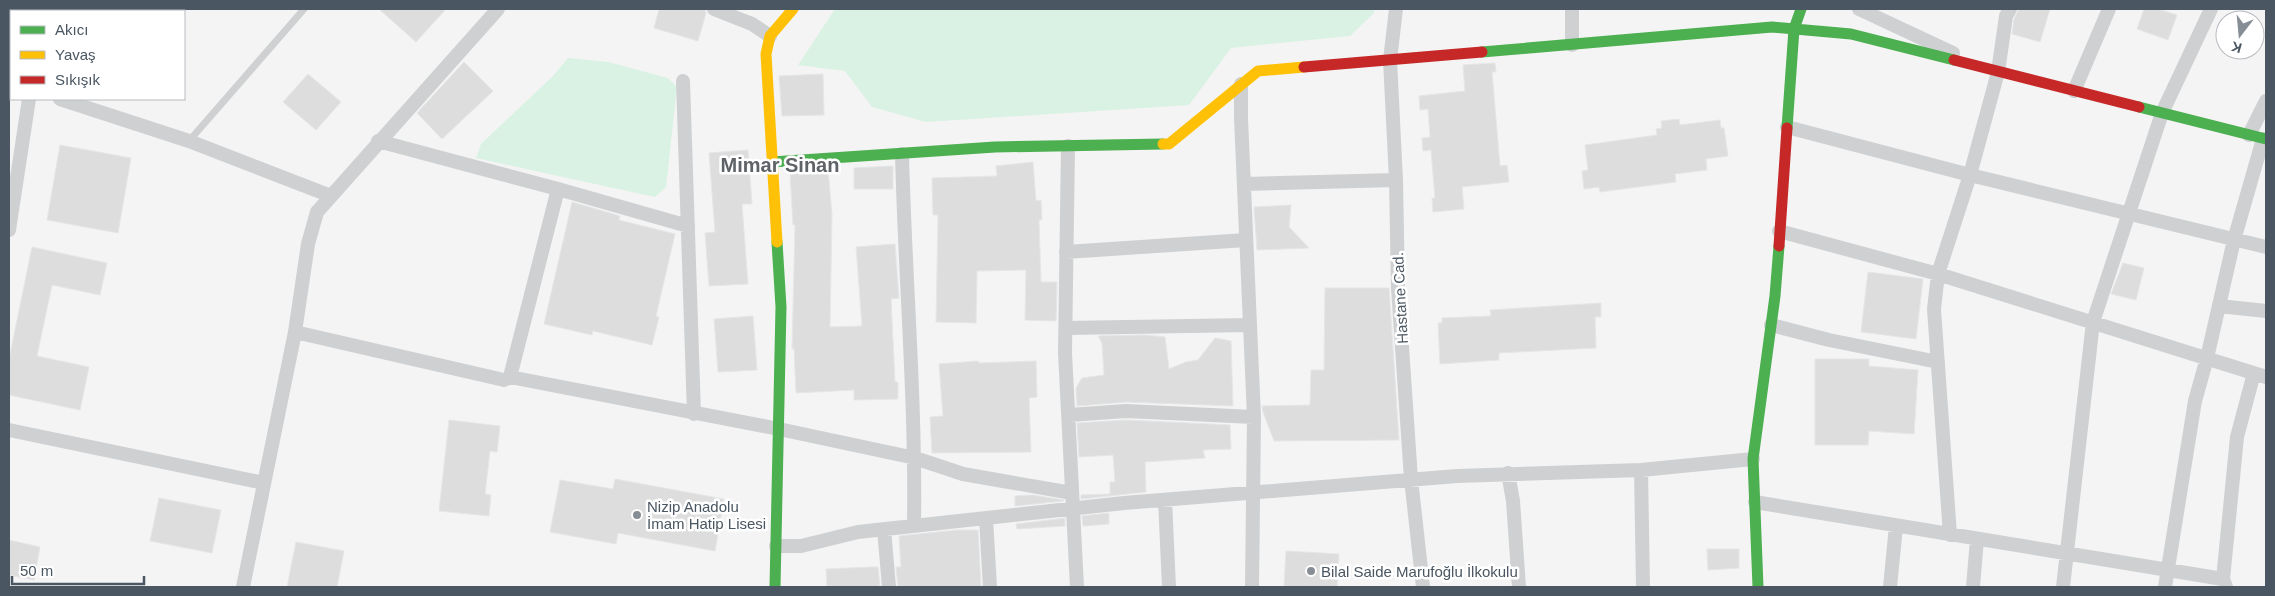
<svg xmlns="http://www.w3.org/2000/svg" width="2275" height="596" viewBox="0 0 2275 596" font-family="Helvetica,sans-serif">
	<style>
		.green { fill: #d9f2e3 }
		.building { fill: #ddddde; stroke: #e5e6e7 }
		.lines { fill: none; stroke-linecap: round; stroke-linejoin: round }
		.lane { stroke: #ced0d2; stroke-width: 7 }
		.street { stroke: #ced0d2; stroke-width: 14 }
		.fast { stroke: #4caf50; stroke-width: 11 }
		.slow { stroke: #ffc107; stroke-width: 11 }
		.jam { stroke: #c62828; stroke-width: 11 }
		.poi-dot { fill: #868d94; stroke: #fff; stroke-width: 2 }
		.labels { text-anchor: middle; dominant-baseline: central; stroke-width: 5; stroke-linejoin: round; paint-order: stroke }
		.street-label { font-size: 15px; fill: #4a5661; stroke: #fff }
		.poi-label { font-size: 15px; fill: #4a5661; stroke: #fff; text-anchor: start }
		.district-label { font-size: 20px; font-weight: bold; fill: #5f6368; stroke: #fff }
	</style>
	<rect width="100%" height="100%" fill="#f4f4f4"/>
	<!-- green -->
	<path class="green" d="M835,9h539v4l-24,23 -119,12 -42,57 -263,17 -54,-15 -27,-36 -47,-6z
		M568,58l40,4 60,16 9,9 -11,100 -11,10 -179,-39 5,-14 72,-68z"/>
	<!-- building -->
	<path class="building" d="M379,9h67l-30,33z
		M659,9h46l1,4 -8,28 -44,-13z
		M2019,9h31l-10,33 -28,-8 2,-15z
		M2144,9h14l19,6 -9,25 -31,-11z
		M464,62l29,29 -51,48 -25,-26z
		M1495,63l1,9h-4l8,94 7,-1 2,17 -47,5 2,22 -31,3 -1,-14h3l-4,-48 -8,1 -1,-13 8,-1 -2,-28 -8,1 -1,-14 46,-5 -2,-26z
		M308,74l33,28 -25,28 -33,-28z
		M823,74l1,41 -42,1 -3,-40z
		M1679,119l1,6 40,-5 1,8h3l4,28 -22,3 1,11 -32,4 1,8 -76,10 -1,-5 -15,2 -2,-18 6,-1 -3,-25 72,-10 -1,-6 6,-1 -1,-7z
		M60,145l71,13 -13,75 -71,-13z
		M748,150l4,54h-10l6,80 -39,2 -4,-53 10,-1 -6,-79z
		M1033,162l3,39 5,-1 1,20h-3l2,62h16l-1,39 -31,-1 1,-50 -49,1 -1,52 -40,-1 2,-107h-5l-1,-37 65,-2 -1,-10z
		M893,166v23h-39v-21z
		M828,170l4,44 -2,113 32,-1 -6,-79 39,-3 4,54 -8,1 4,83h3v17l-44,1v-10l-58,3 -2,-45 -2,1 3,-124h-2l-3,-52z
		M572,202l48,14 -1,4 56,14 -19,82 3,1 -7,28 -59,-14 -1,4 -48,-11z
		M1291,205l-2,22 20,21 -52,2 -3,-43z
		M32,247l75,16 -7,32 -48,-10 -15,71 52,11 -9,43 -71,-15v-36z
		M2123,263l21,5 -8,32 -25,-6z
		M1868,272l55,7 -7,60 -55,-7z
		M1325,288h64l10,152 -125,1 -11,-29 -1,-6 48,-1 1,-35h13z
		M1601,303v14h-6l1,31 -97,5v7l-59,4 -2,-41h4v-5l49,-2 -1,-6z
		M753,316l4,54 -39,2 -4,-53z
		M1145,335l20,2 4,32 17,-7 12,-2 17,-22 16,3 2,65 -107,-4 -49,4 -1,-18 6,-10 22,-3 -2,-32 -4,-7z
		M1815,359h54v7l49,4 -4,64 -45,-3 -1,14h-53z
		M978,361l1,2 57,-2 1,36 -8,1 2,54 -99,1 -2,-36 13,-1 -4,-52z
		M449,420l51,6 -3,26 -7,-1 -5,43 6,1 -2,21 -50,-5z
		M1126,420l104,5 1,24 -28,1 2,8 -60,4 1,30 -65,7v-4l29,-1v-12h5l-2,-27 -34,2 -2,-34z
		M615,479l109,20 -9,52 -97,-18 -2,11 -66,-12 10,-52 53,9z
		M1033,495l31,5v1l-49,5v-10z
		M159,498l62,12 -9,43 -62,-12z
		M1109,513v11l-26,2 -1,-10z
		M1065,518v8l-48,3 -1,-5z
		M957,530h21l3,57h-83l-2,-20h5l-2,-31z
		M9,540l31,7 -6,33 -25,-5z
		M296,542l48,9 -7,36h-50z
		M1707,549h32v19l-31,2z
		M1286,551l53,3 -2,33h-53z
		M870,567h8l2,20h-53l-1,-18z"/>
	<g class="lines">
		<!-- lane -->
		<path class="lane" d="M189,141l115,-132"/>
		<!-- street -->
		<path class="street" d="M714,9l38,15 18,12
			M1396,9l-6,51 6,120 2,108 13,191 12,108
			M1572,9v36
			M1859,9l94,44
			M100,11l3,-2
			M683,81l11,333
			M9,83h2
			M1241,84v34l13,299 -2,170
			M2074,91l35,-82
			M60,99l129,42 142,55
			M1787,127l183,48 296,72
			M2249,135l17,-34
			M378,141l180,48 130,37
			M1068,146l-3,207 12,234
			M902,154c3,124 14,248 12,371
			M1244,184l152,-4
			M9,230l20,-131
			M1779,231l159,43 328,103
			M1066,252l180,-12
			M2219,306l47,5
			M1771,325l58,15 109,22
			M1066,328l184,-3
			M295,332l209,48 6,-3 269,52 136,29 48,16 109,19
			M510,377l48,-188
			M1069,415l57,-4 128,6
			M9,430l255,53
			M1641,470l2,117
			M1508,473l5,28 6,86
			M1165,500l4,87
			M1755,502l468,77
			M986,518l4,69
			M884,529l5,58
			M1950,535l-16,-226 4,-35 32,-99 28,-103 8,-56 4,-7
			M776,546h25l57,-14 266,-29 333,-27 184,-6 112,-11
			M243,587l52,-255 13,-88 9,-32 181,-203
			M1890,587l6,-61
			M1973,587l4,-48
			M2063,587l30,-265 69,-209 49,-104
			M2165,587l30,-186 12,-43 27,-118 29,-101
			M2226,587l-3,-8 14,-142 17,-64"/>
		<!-- fast -->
		<path class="fast" d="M1482,52l290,-25 79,7 103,26
			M2139,107l127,32
			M1787,128l7,-99 7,-20
			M772,162l223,-15 168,-3
			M775,587l6,-280 -4,-65
			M1758,587l-5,-128 22,-163 4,-50"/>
		<!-- slow -->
		<path class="slow" d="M1163,144h6l89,-73 46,-4
			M777,242l-11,-188 4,-18 23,-27"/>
		<!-- jam -->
		<path class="jam" d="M1954,60l185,47
			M1304,67l178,-15
			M1779,246l8,-118"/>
	</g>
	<!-- markers -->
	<g class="poi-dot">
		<circle cx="637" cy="515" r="5"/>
		<circle cx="1311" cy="571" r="5"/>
	</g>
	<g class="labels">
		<!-- street labels -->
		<g class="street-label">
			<text transform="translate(1400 298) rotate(-93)">Hastane Cad.</text>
		</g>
		<!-- poi labels -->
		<g class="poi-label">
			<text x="647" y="506">Nizip Anadolu<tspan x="647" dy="17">İmam Hatip Lisesi</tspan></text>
			<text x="1321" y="571">Bilal Saide Marufoğlu İlkokulu</text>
		</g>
		<!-- district labels -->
		<g class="district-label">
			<text x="780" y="165">Mimar Sinan</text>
		</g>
	</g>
	<!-- border -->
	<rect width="2275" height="596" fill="none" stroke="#4a5661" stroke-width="20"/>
	<!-- legend -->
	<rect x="10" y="10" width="175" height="90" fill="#ffffff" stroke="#b7bbc0"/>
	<rect x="20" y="26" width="25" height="8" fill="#4caf50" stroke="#b7bbc0"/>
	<text x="55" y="35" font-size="15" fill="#4a5661">Akıcı</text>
	<rect x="20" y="51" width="25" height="8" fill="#ffc107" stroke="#b7bbc0"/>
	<text x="55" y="60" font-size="15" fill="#4a5661">Yavaş</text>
	<rect x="20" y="76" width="25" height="8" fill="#c62828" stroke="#b7bbc0"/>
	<text x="55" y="85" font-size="15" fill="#4a5661">Sıkışık</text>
	<!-- north arrow -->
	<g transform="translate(2240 35) rotate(196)"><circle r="24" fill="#ffffff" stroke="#b7bbc0"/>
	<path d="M0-4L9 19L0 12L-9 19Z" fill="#868d94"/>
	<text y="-8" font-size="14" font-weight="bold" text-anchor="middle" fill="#4a5661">K</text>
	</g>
	<!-- scale -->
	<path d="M12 576v8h132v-8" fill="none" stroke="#4a5661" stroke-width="2.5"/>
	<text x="20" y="576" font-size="15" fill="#4a5661" stroke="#ffffff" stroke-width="4" paint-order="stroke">50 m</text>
</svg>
